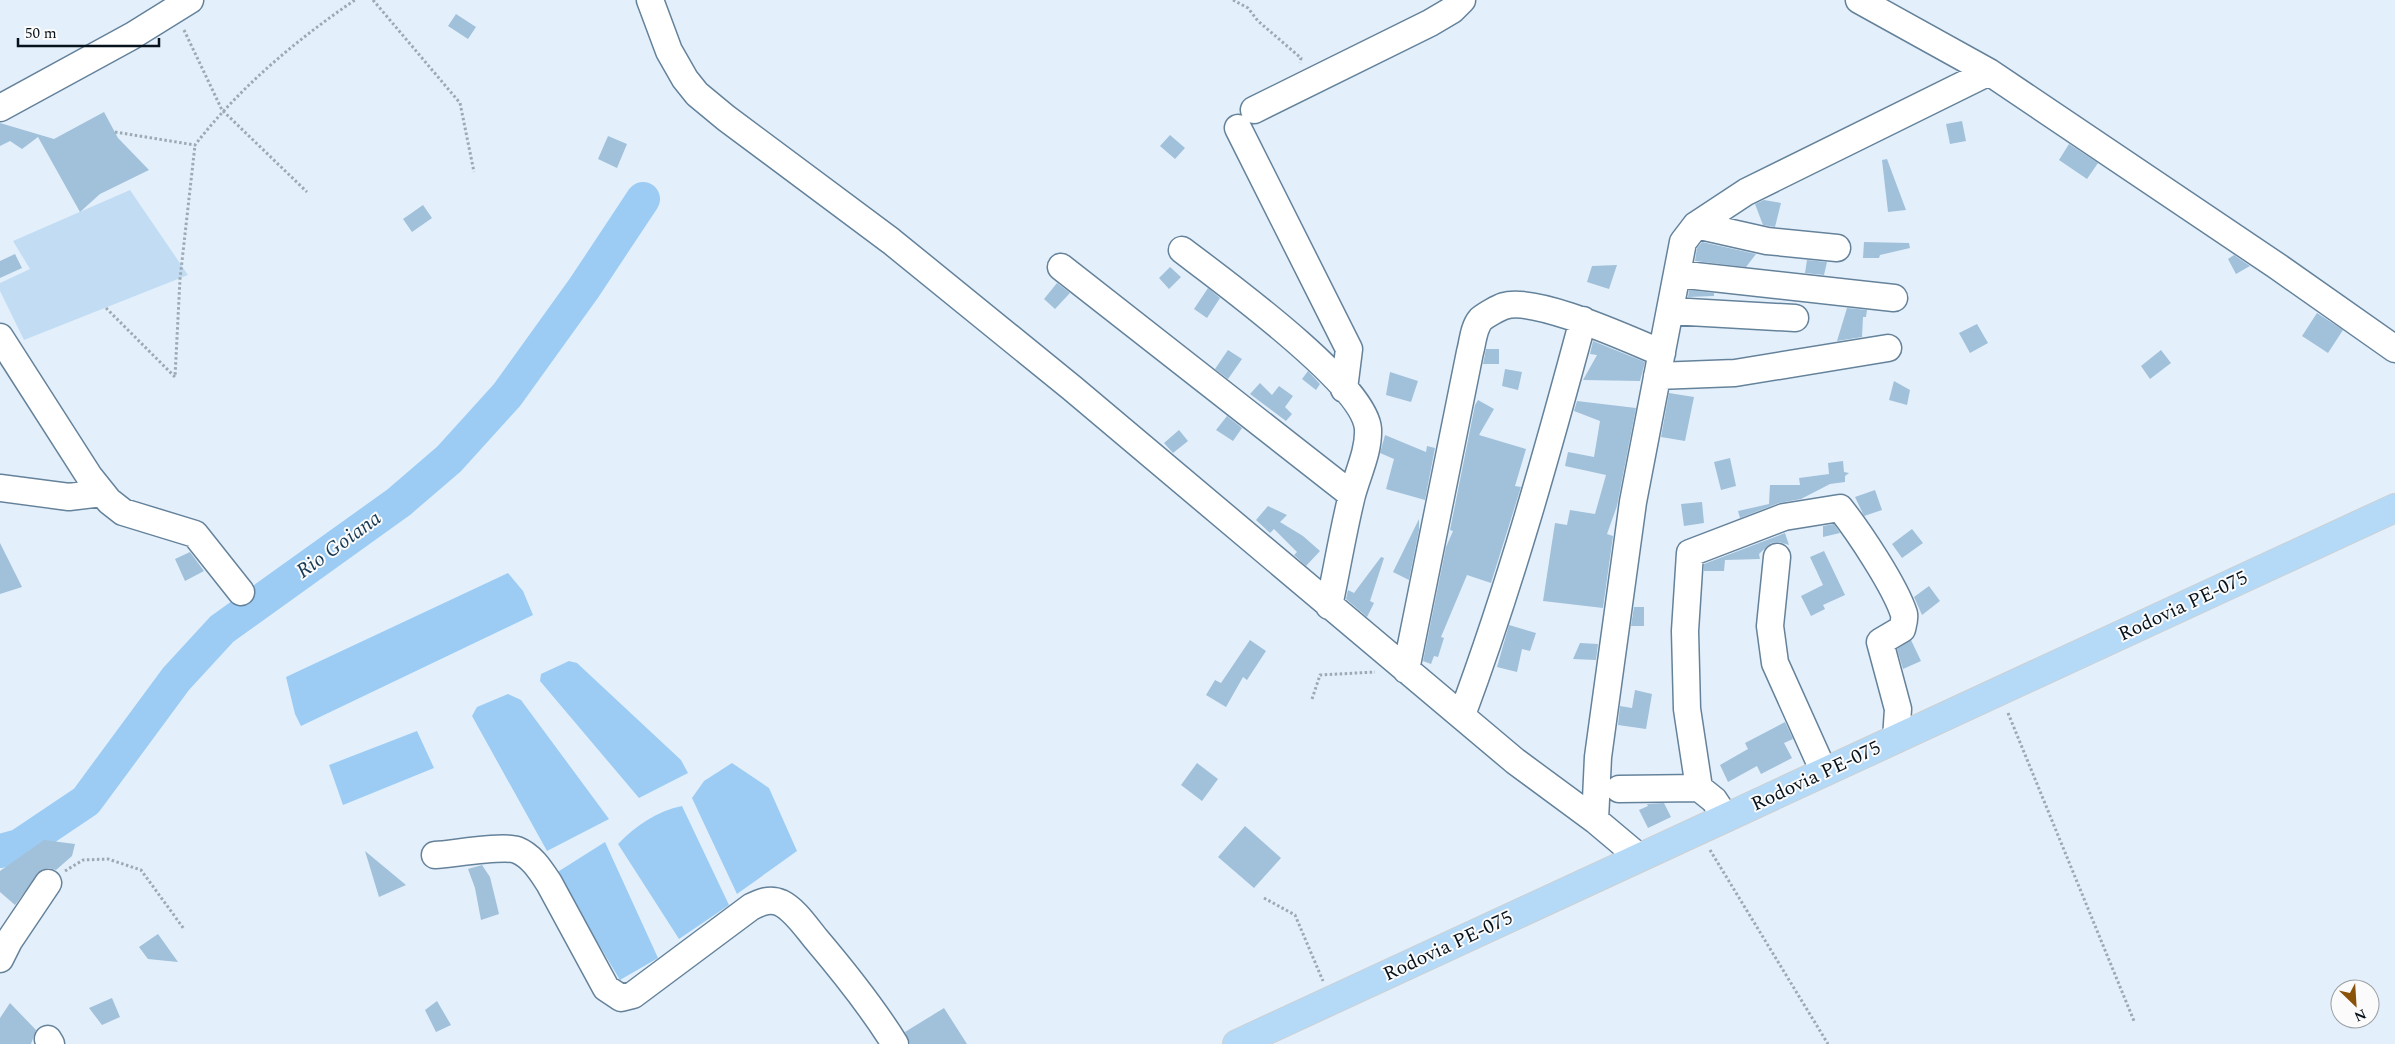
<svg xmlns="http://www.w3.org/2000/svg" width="2395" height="1044" viewBox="0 0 2395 1044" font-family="Spectral,serif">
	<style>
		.green { fill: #c2ddf3 }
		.water { fill: #9cccf4 }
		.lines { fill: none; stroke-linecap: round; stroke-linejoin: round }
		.river { stroke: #9cccf4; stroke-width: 34 }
		.building { fill: #a1c0da }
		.minor-casing { stroke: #65829b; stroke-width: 29 }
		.major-casing { stroke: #cdd0d2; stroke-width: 30 }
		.path { stroke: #9daab4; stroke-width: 3; stroke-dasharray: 2.5 2.5; stroke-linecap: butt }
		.minor { stroke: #fff; stroke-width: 26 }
		.major { stroke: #b5daf8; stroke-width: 28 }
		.labels { text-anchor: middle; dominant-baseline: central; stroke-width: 4; stroke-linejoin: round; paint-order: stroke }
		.street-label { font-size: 20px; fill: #07131c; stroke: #fbfbfb }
		.water-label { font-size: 21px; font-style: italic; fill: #163a55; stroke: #fbfbfb }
	</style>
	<rect width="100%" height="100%" fill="#e3f0fb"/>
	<!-- green -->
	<path class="green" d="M130,190l58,85 -164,65 -24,-49v-8l30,-14 -17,-28z"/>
	<!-- water -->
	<path class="water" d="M508,573l15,18 10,24 -232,111 -6,-12 -9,-37z
		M569,661l8,2 104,97 7,13 -49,25 -99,-117 1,-7z
		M508,694l13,6 88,119 -62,32 -75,-135 5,-9z
		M417,731l17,37 -91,37 -14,-40z
		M732,763l37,25 28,63 -60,43 -45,-96 12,-17z
		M682,806l47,99 -50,34 -61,-95c17,-18 39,-33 64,-38z
		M605,842l53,116 -38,22 -64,-107z"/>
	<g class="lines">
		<!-- river -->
		<path class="river" d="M0,851l19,-5 67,-45 90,-122 46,-50 177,-127 50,-43 58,-64 77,-107 59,-89"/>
	</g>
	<!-- building -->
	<path class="building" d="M456,14l20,13 -8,12 -20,-13z
		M104,112l14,26 31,32 -49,24 -20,18 -42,-75 -16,12 -12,-8 -10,5v-23l54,16z
		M1962,121l4,20 -16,3 -4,-20z
		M1170,135l15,13 -10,11 -15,-13z
		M608,136l19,8 -10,24 -19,-9z
		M2069,144l29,19 -11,16 -28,-19z
		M1887,159l19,51 -18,2 -6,-52z
		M1764,200l17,3 -6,24 -12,-2 -8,-21z
		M423,205l9,13 -20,14 -9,-13z
		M1702,242l54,12 -10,13 -51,-6 2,-13z
		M1864,242l45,1 1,5 -30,7 -1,3h-16z
		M15,254l7,14 -22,10v-17z
		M2234,255l16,11 -14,8 -8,-15z
		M1807,260l20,2 -3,13 -19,-2z
		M1617,265l-8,24 -22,-7 5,-16z
		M1170,267l11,10 -12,12 -10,-11z
		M1057,283l13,10 -15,16 -11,-10z
		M1208,288l12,10 -13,20 -13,-9z
		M1689,290l25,3v3l-26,1z
		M1847,308l20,2 -1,7h-3l-1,20 -25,4z
		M2317,313l26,17 -15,23 -26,-17z
		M1977,324l11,19 -18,10 -11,-20z
		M1593,341l52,21 -5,19 -57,-1 14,-25 -7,-1z
		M1486,349h13v15h-16z
		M1228,350l14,9 -14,20 -13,-10z
		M2161,350l10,13 -21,16 -9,-13z
		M1505,369l17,3 -4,18 -16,-4z
		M1308,371l12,13 -4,6 -14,-11z
		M1390,372l28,9 -7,21 -25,-7z
		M1894,381l16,9 -3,15 -18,-5z
		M1260,383l12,12 7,-9 14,10 -8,11 7,7 -6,7 -36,-27z
		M1669,393l25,4 -9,44 -24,-4z
		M1478,400l16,9 -15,26 47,14 -11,37 6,1 -30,96 -24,-8 -26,62 3,1 -6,19 -4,-1 -3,8 -8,-3 23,-114 7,-16 -3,-1 25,-125z
		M1577,401l59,7 -19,98 -10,28 6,2 -10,72 -60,-7 12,-78 12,2 3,-15 25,4 11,-39 -41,-9 3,-14 26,5 6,-36 -26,-10z
		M1227,416l15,12 -9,13 -17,-11z
		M1179,430l9,11 -15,12 -9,-10z
		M1385,435l41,17 1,-6 8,2 -10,52 -39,-11 8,-30 -14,-6z
		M1730,458l6,28 -15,4 -7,-28z
		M1843,461l1,11 5,1 -4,3v6l-15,2 -29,15 -22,4 -39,15 -2,-7 31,-7 1,-19h30l-1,-7 30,-4 -1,-11z
		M1875,490l7,20 -18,6 -9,-19z
		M1702,502l2,21 -20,3 -3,-22z
		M1268,506l19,9 -7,7 23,14 17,15 -14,15 -12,-11 3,-3 -23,-23 -4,4 -14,-13z
		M1419,519v11l-10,50 -16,-8z
		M1834,524l6,9 -17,4v-11z
		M1912,529l11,14 -21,15 -10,-14z
		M1785,533l4,12 -10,-3 -8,1 -12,11 1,5 -35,1 -1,11h-20v-7z
		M0,543l22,44 -22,7z
		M1824,551l21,44 -22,10 2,4 -14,7 -10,-20 22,-11 -13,-28z
		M190,552l14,19 -19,10 -10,-22z
		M1381,557l3,1 -14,43 4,2 -7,14 -21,-18 2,-9 6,3z
		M1929,586l11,15 -18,14 -8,-18z
		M1634,607h10v19h-13z
		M1509,625l27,8 -6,18 -8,-2 -5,23 -20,-5z
		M1250,640l16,11 -19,29 -4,-3 -17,30 -20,-12 9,-15 6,3z
		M1911,640l10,21 -18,8 -6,-20z
		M1580,643l18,1 -2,16 -23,-1z
		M1635,690l17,4 -6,35 -28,-4 2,-19 12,2z
		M1785,722l8,17 -9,4 8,15 -31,16 -4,-8 -29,16 -8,-17 28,-16 -3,-6z
		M1197,763l21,16 -16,22 -21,-16z
		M1664,803l7,14 -23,11 -9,-18 9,-4 -1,-2z
		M1245,826l36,32 -27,30 -36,-31z
		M44,840l31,4 -3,12 -16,14 -7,-2 -8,2 -26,35 -15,-13v-21z
		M365,851l41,34 -27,12z
		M482,865l8,12 9,37 -18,6 -6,-32 -7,-19z
		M158,934l20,28 -30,-3 -9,-12z
		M112,998l8,19 -18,8 -13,-17z
		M437,1001l14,24 -15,7 -11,-22z
		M10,1003l26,27 -5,14h-31v-26z
		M944,1008l23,36h-57l-5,-12z"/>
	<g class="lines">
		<!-- minor casing -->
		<g class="minor-casing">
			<path id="minor" d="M650,0l19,51 16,28 12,15 29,24 165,123 181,147 443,373 80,59 44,37
				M1859,0l130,72 288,194 118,83
				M0,108l132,-72 58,-36
				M1254,110l176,-87 22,-13 10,-10
				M1238,128l111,221 -5,40
				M1696,225l71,16 70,7
				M1182,250c38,29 183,134 186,179 1,22 -10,44 -16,66 -9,36 -15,74 -23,111
				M1061,267l291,228
				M1677,274l217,24
				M1671,311l124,7
				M0,337l89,139 20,25 14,11 72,22 46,58
				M1657,376l78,-3 153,-25
				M0,488l69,9 33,-4
				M1777,557l-7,69 5,37 49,109
				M1406,670l64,-318c3,-10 3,-24 11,-33 5,-4 17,-11 23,-13 32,-10 126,34 158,47
				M1462,715c48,-129 85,-261 121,-395
				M1699,788l-12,-79 -2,-78 5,-78 94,-36 56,-9c19,24 55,78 64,106 1,5 -1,11 -2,15l-22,13 18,67 -2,30
				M1619,789l80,-1 15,12 12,18
				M1595,820l3,-63 35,-255 50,-260 13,-17 50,-33 243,-120
				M435,855c18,-1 67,-10 82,-5 15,6 24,21 32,33l57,105 15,10 12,-3 118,-88c10,-5 19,-9 30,-4 14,7 25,24 35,36 28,33 56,68 79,105
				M0,959l9,-18 39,-58
				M48,1039l3,5"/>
		</g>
		<!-- major casing -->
		<g class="major-casing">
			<path id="major" d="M1237,1044l1158,-536"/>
		</g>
		<!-- path -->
		<path class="path" d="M373,0l87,103 14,69
			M1233,0l15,8 10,13 43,37 -1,5
			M184,30l38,80 85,82
			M115,132l80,13c44,-57 101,-105 160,-145
			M106,308l69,69 5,-98 15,-134
			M1312,699l8,-24 55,-3
			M2008,713l126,308
			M1710,850l118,194
			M65,871l18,-11 25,-1 33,11 43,59
			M1264,898l31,17 28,66"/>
		<!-- minor -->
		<use href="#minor" class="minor"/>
		<!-- major -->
		<use href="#major" class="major"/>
	</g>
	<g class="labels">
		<!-- street labels -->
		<g class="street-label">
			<text transform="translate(2183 606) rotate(-25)">Rodovia PE-075</text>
			<text transform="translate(1816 776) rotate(-25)">Rodovia PE-075</text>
			<text transform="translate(1448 946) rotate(-25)">Rodovia PE-075</text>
		</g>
		<!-- water labels -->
		<g class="water-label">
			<text transform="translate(339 545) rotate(-36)">Rio Goiana</text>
		</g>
	</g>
	<!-- north arrow -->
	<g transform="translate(2355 1004) rotate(155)"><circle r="24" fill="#fbfbfb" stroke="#999ea2"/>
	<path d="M0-4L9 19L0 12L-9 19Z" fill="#8b5209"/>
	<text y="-8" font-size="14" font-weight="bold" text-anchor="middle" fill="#07131c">N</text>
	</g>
	<!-- scale -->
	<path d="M18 38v8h141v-8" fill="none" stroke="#07131c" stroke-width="2.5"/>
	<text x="25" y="38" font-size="15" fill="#07131c" stroke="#fbfbfb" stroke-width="4" paint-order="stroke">50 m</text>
</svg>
